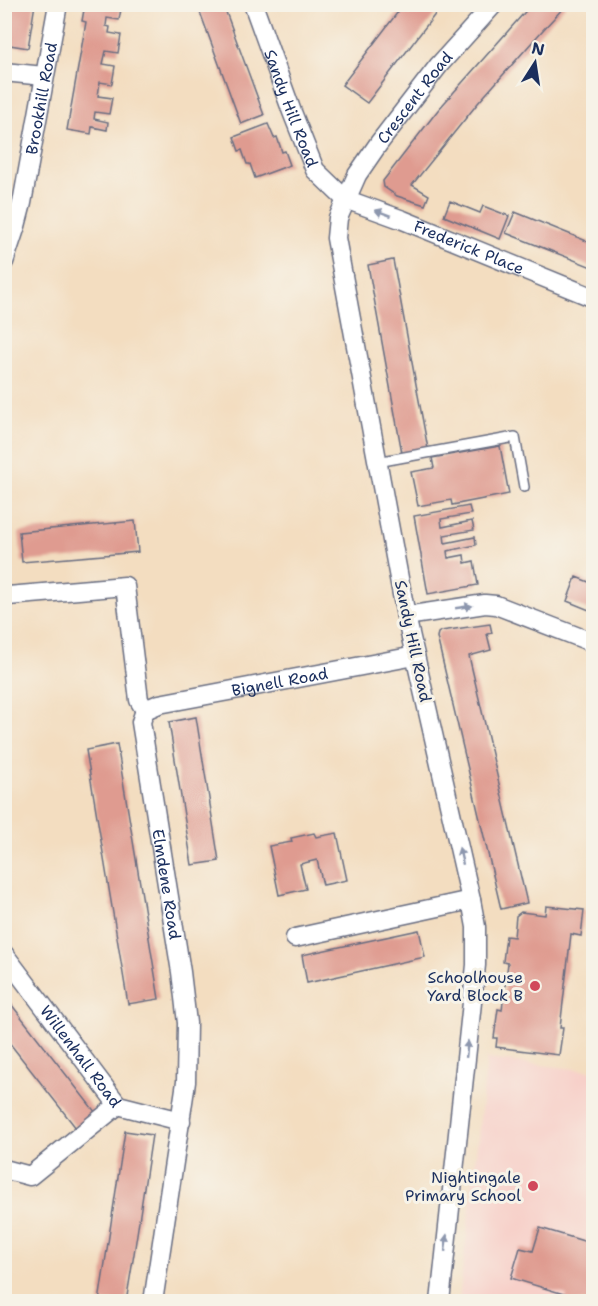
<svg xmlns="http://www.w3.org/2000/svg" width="598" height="1306" viewBox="0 0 598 1306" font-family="'Shantell Sans',sans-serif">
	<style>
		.built { fill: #f7d0c9 }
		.building { fill: #df9b90 }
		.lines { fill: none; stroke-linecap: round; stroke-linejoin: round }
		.service-casing { stroke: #676c80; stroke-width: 12 }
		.minor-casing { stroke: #676c80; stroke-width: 21 }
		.service { stroke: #fff; stroke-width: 9 }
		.minor { stroke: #fff; stroke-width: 18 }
		.oneway { fill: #8d97ae }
		.poi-dot { fill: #d1495b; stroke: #f7f3e8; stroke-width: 2 }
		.labels { text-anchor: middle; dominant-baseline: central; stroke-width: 6; stroke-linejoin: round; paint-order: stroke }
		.street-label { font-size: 16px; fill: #1b2f5e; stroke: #f7f3e8 }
		.poi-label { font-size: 16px; fill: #1b2f5e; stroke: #f7f3e8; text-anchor: end }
	</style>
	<rect width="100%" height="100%" fill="#f7f3e8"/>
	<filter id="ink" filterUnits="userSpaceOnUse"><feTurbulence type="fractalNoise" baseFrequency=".0167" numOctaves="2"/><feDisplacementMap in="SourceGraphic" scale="12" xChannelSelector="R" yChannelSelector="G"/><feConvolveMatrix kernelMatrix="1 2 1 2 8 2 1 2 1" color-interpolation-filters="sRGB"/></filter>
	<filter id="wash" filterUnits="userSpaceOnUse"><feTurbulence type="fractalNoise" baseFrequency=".008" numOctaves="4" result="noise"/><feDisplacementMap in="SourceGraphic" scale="24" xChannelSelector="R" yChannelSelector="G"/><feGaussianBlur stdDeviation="1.35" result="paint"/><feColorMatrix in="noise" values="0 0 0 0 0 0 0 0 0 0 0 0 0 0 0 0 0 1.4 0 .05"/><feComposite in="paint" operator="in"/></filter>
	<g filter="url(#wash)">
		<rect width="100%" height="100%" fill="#f3ddc0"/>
		<!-- built -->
		<path class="built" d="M487,1059l106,12v230l-134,1z"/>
		<g id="blocks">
			<!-- building -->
			<path class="building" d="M4,4h31l-7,44 -24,-4z
				M85,4h37l-3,16 -12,-2 -1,8 4,1 -1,6 12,2 -3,18 -12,-2 -3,13 12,2 -3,18 -12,-2 -2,14 14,2 -3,16 -14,-2 -1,7 14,3 -1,8 -15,-3 -1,7 -24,-4 19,-108 -4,-1z
				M197,4h26l41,111 -23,9z
				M404,4h39l-76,99 -25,-18z
				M532,4h35l-25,27 -64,72 -66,82 17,10 -4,10 -28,-9 -13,-9 -1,-6 55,-71z
				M268,124l6,14 3,-1 5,15 3,-1 5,14 -35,13 -5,-14h-3l-5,-14 -3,1 -5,-14z
				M450,201l30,12 3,-7 26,10 -9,23 -56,-23z
				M515,212l79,32v24l-88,-35z
				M393,260l35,189 -26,4 -34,-188z
				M500,446l9,48 -57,11 -1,-5 -33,6 -7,-34 23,-4 -2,-10z
				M469,506l2,8 -30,5 1,8 30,-6 2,9 -30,5 1,8 30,-6 1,8 -29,6 1,7 16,-3 1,8 9,-2 4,24 -50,9 -14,-78z
				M135,521l3,31 -116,10 -3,-30z
				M576,577l18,7v28l-27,-11z
				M490,624l2,9 -5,1 4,16 -22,6 58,247 -26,6 -64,-272 1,-4 3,-2z
				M196,717l23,144 -27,4 -23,-143z
				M117,744l42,255 -31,5 -42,-254z
				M314,833l2,4 21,-4 10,47 -24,5 -6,-25 -17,4 6,25 -27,6 -10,-49 23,-4 -1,-4z
				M546,906l38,4 -3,26 -10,-2 -11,94h3l-4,27 -63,-8 1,-9h-3l4,-29 4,1 6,-47 -5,-1 3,-26 8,1 2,-21 5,-4 24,3z
				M419,930l6,27 -118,26 -5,-28z
				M4,995l92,118 -20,15 -72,-92z
				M125,1131l27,4 -18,119 -8,48h-27z
				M591,1225l3,1v76h-29l2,-7 -56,-17 9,-30 13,3 7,-23 47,14z"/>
		</g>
	</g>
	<g filter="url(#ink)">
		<use href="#blocks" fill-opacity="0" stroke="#676c80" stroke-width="1.5"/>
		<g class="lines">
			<!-- service casing -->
			<g class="service-casing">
				<path id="service" d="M377,462l138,-25 9,50"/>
			</g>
			<!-- minor casing -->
			<g class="minor-casing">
				<g id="minor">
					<path id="s1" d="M253,4l39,108 23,58 30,29 58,21 191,78"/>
					<path d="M4,72l40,4"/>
					<path id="s2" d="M4,262l12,-36 6,-23 36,-199"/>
					<path d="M8,596l117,-10 14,114 6,10"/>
					<path d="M406,616l79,-12 11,1 98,38"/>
					<path id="s3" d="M145,710l-4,12 40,250 6,51 -1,59 -33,220"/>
					<path id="s4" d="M145,710l14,-6 256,-48"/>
					<path d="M295,938l176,-38"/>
					<path id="s5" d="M4,954l114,151 63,16"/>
					<path d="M4,1169l26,7 88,-71"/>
					<path id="s6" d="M440,1302l36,-337v-38l-5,-27 -65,-284 -70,-378 2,-20 19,-43 22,-32 60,-78 55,-61"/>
				</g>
			</g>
			<!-- service -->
			<use href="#service" class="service"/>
			<!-- minor -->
			<use href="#minor" class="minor"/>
		</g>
		<!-- one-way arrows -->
		<defs><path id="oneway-solid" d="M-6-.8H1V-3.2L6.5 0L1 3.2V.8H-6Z" transform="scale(1.5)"/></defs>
		<g class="oneway">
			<use href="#oneway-solid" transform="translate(383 213) rotate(-160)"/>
			<use href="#oneway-solid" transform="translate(464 607) rotate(-8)"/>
			<use href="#oneway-solid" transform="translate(461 856) rotate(-103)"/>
			<use href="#oneway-solid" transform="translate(467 1049) rotate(-84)"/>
			<use href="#oneway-solid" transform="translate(446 1243) rotate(-84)"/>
		</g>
	</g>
	<!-- markers -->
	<g class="poi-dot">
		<circle cx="535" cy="986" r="6"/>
		<circle cx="533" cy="1186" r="6"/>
	</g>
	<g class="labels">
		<!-- street labels -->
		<g class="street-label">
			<text stroke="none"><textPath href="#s6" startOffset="1244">Crescent Road</textPath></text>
			<text stroke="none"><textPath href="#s2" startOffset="168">Brookhill Road</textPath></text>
			<text stroke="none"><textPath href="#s1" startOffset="111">Sandy Hill Road</textPath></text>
			<text stroke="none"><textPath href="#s1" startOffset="352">Frederick Place</textPath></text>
			<text transform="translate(413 641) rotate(78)">Sandy Hill Road</text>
			<text stroke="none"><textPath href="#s4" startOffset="138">Bignell Road</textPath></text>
			<text stroke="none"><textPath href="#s3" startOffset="177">Elmdene Road</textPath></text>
			<text stroke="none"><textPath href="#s5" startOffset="128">Willenhall Road</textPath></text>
		</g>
		<!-- poi labels -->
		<g class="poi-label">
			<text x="523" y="977">Schoolhouse<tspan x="523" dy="18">Yard Block B</tspan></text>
			<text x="521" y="1177">Nightingale<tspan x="521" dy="18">Primary School</tspan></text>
		</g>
	</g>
	<!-- margin -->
	<rect width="598" height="1306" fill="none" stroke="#f7f3e8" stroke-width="24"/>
	<!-- north arrow -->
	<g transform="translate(535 63) rotate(12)" stroke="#f7f3e8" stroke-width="4.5" paint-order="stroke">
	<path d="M0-4.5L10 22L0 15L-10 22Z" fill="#1b2f5e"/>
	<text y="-9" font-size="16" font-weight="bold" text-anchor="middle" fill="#1b2f5e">N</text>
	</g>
</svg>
